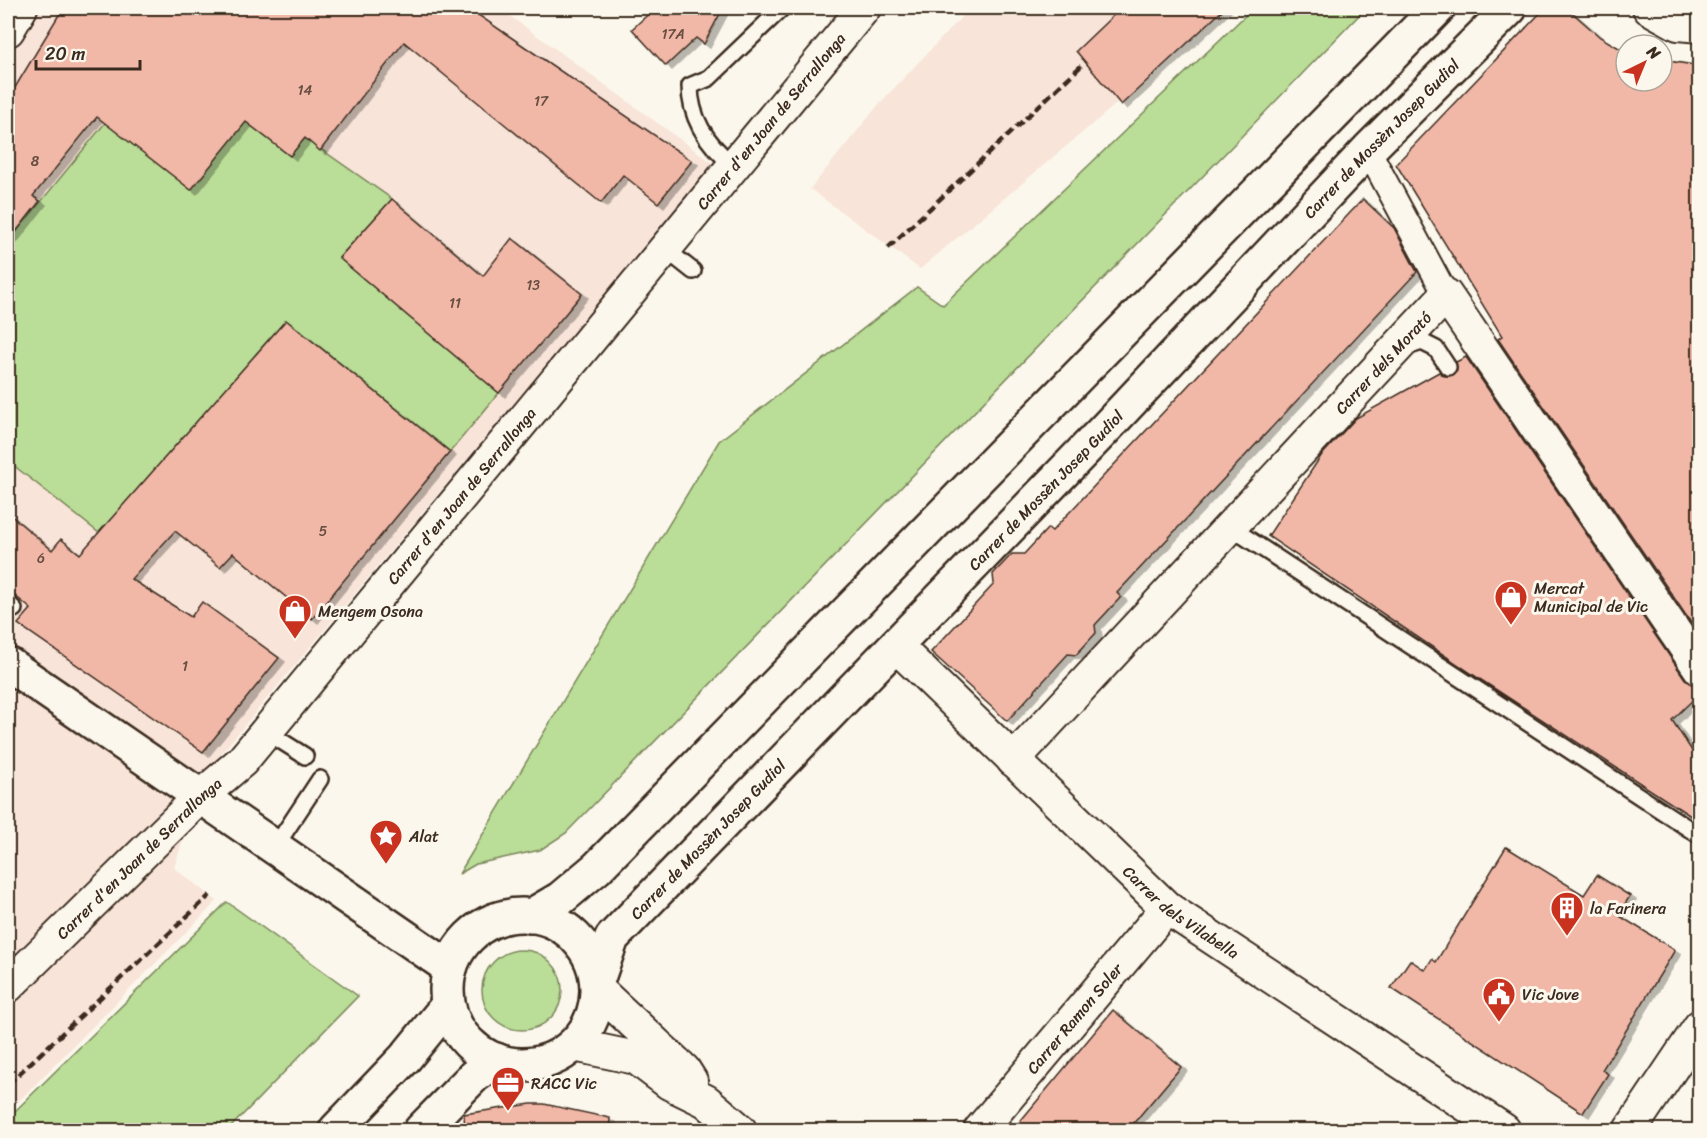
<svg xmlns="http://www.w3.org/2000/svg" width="1707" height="1138" viewBox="0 0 1707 1138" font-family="Sriracha,sans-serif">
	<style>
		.built { fill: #f8e4d8 }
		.green { fill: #badd97; stroke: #7a845a; stroke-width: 1.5 }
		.building { fill: #f1b8a8; stroke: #3b2a1e; stroke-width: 1.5; filter: url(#shadow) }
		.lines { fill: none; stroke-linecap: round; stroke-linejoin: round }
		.service-casing { stroke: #3b2a1e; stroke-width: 20 }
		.pedestrian-casing { stroke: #3b2a1e; stroke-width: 28 }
		.minor-casing { stroke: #3b2a1e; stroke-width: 36 }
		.tertiary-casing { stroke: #3b2a1e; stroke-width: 38 }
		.service { stroke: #fbf7ec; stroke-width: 15 }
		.pedestrian { stroke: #fbf7ec; stroke-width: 24 }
		.minor { stroke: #fbf7ec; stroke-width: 32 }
		.tertiary { stroke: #fbf7ec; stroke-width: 33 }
		.rail { stroke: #3b2a1e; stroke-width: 4.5; stroke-dasharray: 9 4.5; stroke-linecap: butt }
		.labels { text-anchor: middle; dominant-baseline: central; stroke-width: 6; stroke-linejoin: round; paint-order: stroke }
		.number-label { font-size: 14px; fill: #684e40 }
		.street-label { font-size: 16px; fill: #3b2a1e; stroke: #fbf7ec }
		.poi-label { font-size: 16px; fill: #3b2a1e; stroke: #fbf7ec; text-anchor: start }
	</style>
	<defs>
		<filter id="shadow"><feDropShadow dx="6" dy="4" stdDeviation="0" flood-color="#0004"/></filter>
	</defs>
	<rect width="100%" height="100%" fill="#fbf7ec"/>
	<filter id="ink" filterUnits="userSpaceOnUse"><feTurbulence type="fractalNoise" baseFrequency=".0167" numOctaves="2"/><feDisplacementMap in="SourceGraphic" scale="12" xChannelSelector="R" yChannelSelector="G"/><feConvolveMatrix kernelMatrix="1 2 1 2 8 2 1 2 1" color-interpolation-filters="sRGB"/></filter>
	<g filter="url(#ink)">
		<!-- built -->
		<path class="built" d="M8,8h491l215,156 -510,610 -30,94 43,33 -209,211z
			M970,8h250l-105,97 -195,164 -110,-80 70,-86z"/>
		<!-- green -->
		<path class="green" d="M1253,8h113l-800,825 -26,17 -64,14 -17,10 260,-433 198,-154 26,18z
			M246,122l44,34 15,-18 87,61 -53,59 160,135 -49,59 -164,-132 -187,213 -91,-72v-219l97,-119z
			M227,902l131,94 -130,134h-220v-12z
			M482 990a40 40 0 1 1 80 0a40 40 0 1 1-80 0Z"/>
		<!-- building -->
		<path class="building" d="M63,8h405l224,153 -34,42 -35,-28 -22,28 -197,-161 -84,109 -15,-13 -15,18 -44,-34 -55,68 -94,-73 -64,79 7,5 -32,41v-143z
			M655,8h68l-19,36 -8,-6 -30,28 -34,-37z
			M1121,8h104l-104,97 -45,-54z
			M1545,8h22l33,29 26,15v29h36v-21l38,6v570l-202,-297 4,-3 -106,-172z
			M392,199l91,77 29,-38 70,56 -83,99 -160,-135z
			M1363,199l31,29 23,44 -300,321 4,4 -26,28 1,8 -20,22 -8,-1 -61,67 -76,-69 63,-68 -1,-10 19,-20h12l24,-26 4,3z
			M286,320l164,132 -138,167 -79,-66 -13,14 -45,-36 -44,48 60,38 11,-15 77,56 -76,94 -185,-128 13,-15 -23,-19v-77l44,37 9,-11 19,15z
			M1466,357l219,322 15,8v6l-28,27 28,43v59l-225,-146 -207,-140 53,-80 35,-38 83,-46 5,4 9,-1 4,-4 -1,-9z
			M1506,847l78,48 13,-20 33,21 -12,19 57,35 -73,120 6,4 -25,39 -192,-125 19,-28 15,10 7,-11 4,3z
			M1113,1010l68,57 -54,64h-115z
			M531,1104h13l66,14 -1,13h-144l-1,-17z"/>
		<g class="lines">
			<!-- service casing -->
			<g class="service-casing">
				<path id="service" d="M733,165c-26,-21 -43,-46 -43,-79l19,-8 73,-70
					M664,248l29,23
					M1406,347l16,-5 14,7 12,18
					M1230,527l470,309
					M8,603l6,6
					M267,732l38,24
					M275,847l45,-68"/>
			</g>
			<!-- pedestrian casing -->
			<g class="pedestrian-casing">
				<path id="pedestrian" d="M1368,150l78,145"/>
			</g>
			<!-- minor casing -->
			<g class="minor-casing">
				<g id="minor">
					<path d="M1649,8l29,16 22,2"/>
					<path d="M8,30l13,-22"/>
					<path id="s1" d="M895,645l272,263 337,222"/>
					<path id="s2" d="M1013,760l433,-465 254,374"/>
					<path id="s3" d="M8,986l193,-190 41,-35 622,-753"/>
					<path d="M597,989l87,81 7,11"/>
					<path d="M574,1045l62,13 33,25 37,18 34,29"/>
					<path id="s4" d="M980,1130l187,-222"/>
					<path d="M1630,1130l70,-104"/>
				</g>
			</g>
			<!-- tertiary casing -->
			<g class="tertiary-casing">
				<g id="tertiary">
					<path d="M8,664l442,304"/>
					<circle cx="522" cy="990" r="75"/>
					<path d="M531,916l29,-17 37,-31 841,-860"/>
					<path id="s5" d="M597,981l15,-43 490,-506 266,-282 142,-142"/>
					<path d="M336,1130l69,-72 43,-53"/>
					<path d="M421,1130l53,-54 22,-16"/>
				</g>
			</g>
			<!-- service -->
			<use href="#service" class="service"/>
			<!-- pedestrian -->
			<use href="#pedestrian" class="pedestrian"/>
			<!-- minor -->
			<use href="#minor" class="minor"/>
			<!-- tertiary -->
			<use href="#tertiary" class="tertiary"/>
			<!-- rail -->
			<path class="rail" d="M888,248l194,-183
				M8,1084l202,-189"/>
		</g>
	</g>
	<!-- icons -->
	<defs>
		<g id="shop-pin" transform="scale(1.725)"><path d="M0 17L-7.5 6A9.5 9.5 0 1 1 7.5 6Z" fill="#c8321e" stroke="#fbf7ec"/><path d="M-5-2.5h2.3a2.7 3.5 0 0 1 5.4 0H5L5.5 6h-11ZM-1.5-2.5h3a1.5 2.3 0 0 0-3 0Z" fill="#fff"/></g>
		<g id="sight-pin" transform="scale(1.725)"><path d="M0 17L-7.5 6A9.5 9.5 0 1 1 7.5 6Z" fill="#c8321e" stroke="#fbf7ec"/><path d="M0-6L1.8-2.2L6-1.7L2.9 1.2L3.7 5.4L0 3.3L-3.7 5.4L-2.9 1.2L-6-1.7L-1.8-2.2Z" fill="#fff"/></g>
		<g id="building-pin" transform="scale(1.725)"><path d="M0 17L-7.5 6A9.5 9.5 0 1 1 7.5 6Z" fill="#c8321e" stroke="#fbf7ec"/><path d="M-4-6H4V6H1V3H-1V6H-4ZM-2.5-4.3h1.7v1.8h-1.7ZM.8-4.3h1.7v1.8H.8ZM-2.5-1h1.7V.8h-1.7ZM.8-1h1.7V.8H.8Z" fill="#fff"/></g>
		<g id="civic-pin" transform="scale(1.725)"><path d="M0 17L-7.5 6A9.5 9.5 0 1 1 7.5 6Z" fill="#c8321e" stroke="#fbf7ec"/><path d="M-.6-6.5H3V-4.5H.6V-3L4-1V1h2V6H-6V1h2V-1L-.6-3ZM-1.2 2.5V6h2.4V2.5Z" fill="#fff"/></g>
		<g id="office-pin" transform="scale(1.725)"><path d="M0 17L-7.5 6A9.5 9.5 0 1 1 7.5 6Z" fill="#c8321e" stroke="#fbf7ec"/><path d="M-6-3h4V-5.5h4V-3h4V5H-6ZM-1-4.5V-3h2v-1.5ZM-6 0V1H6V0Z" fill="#fff"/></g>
	</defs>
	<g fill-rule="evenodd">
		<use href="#shop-pin" x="1511" y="597"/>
		<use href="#shop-pin" x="295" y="611"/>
		<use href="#sight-pin" x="386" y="836"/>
		<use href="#building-pin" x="1567" y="908"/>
		<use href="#civic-pin" x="1499" y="994"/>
		<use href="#office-pin" x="508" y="1083"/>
	</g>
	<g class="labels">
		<!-- number labels -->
		<g class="number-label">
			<text x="673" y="34">17A</text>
			<text x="305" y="90">14</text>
			<text x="541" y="101">17</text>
			<text x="35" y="161">8</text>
			<text x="533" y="285">13</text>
			<text x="455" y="303">11</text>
			<text x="323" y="531">5</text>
			<text x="41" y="558">6</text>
			<text x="185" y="666">1</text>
		</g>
		<!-- street labels -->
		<g class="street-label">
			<text stroke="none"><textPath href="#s3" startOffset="1155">Carrer d'en Joan de Serrallonga</textPath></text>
			<text stroke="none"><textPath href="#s5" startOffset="1155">Carrer de Mossèn Josep Gudiol</textPath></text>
			<text stroke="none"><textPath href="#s2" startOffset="543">Carrer dels Morató</textPath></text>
			<text stroke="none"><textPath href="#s5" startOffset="669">Carrer de Mossèn Josep Gudiol</textPath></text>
			<text stroke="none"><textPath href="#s3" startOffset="669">Carrer d'en Joan de Serrallonga</textPath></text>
			<text stroke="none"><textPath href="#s5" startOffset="183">Carrer de Mossèn Josep Gudiol</textPath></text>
			<text stroke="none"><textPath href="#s3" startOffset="183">Carrer d'en Joan de Serrallonga</textPath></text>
			<text stroke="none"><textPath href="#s1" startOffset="392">Carrer dels Vilabella</textPath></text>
			<text stroke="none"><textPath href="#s4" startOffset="146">Carrer Ramon Soler</textPath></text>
		</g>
		<!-- poi labels -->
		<g class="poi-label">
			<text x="1534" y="588">Mercat<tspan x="1534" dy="18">Municipal de Vic</tspan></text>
			<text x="318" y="611">Mengem Osona</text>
			<text x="409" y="836">Alat</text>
			<text x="1590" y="908">la Farinera</text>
			<text x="1522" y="994">Vic Jove</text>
			<text x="531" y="1083">RACC Vic</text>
		</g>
	</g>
	<!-- margin -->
	<rect width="1707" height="1138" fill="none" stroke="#fbf7ec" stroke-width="30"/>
	<rect x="15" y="15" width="1677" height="1108" fill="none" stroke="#3b2a1e" stroke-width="2" filter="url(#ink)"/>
	<!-- north arrow -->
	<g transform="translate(1644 63) rotate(43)"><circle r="28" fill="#fbf7ec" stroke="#aea59a" stroke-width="1.5"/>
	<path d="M0-4.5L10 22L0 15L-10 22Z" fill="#c8321e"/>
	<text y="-9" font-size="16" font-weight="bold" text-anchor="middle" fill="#3b2a1e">N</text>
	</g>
	<!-- scale -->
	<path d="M36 60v9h104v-9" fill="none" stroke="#3b2a1e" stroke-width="3"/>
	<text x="45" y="60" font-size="18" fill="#3b2a1e" stroke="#fbf7ec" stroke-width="4.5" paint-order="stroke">20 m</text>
</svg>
